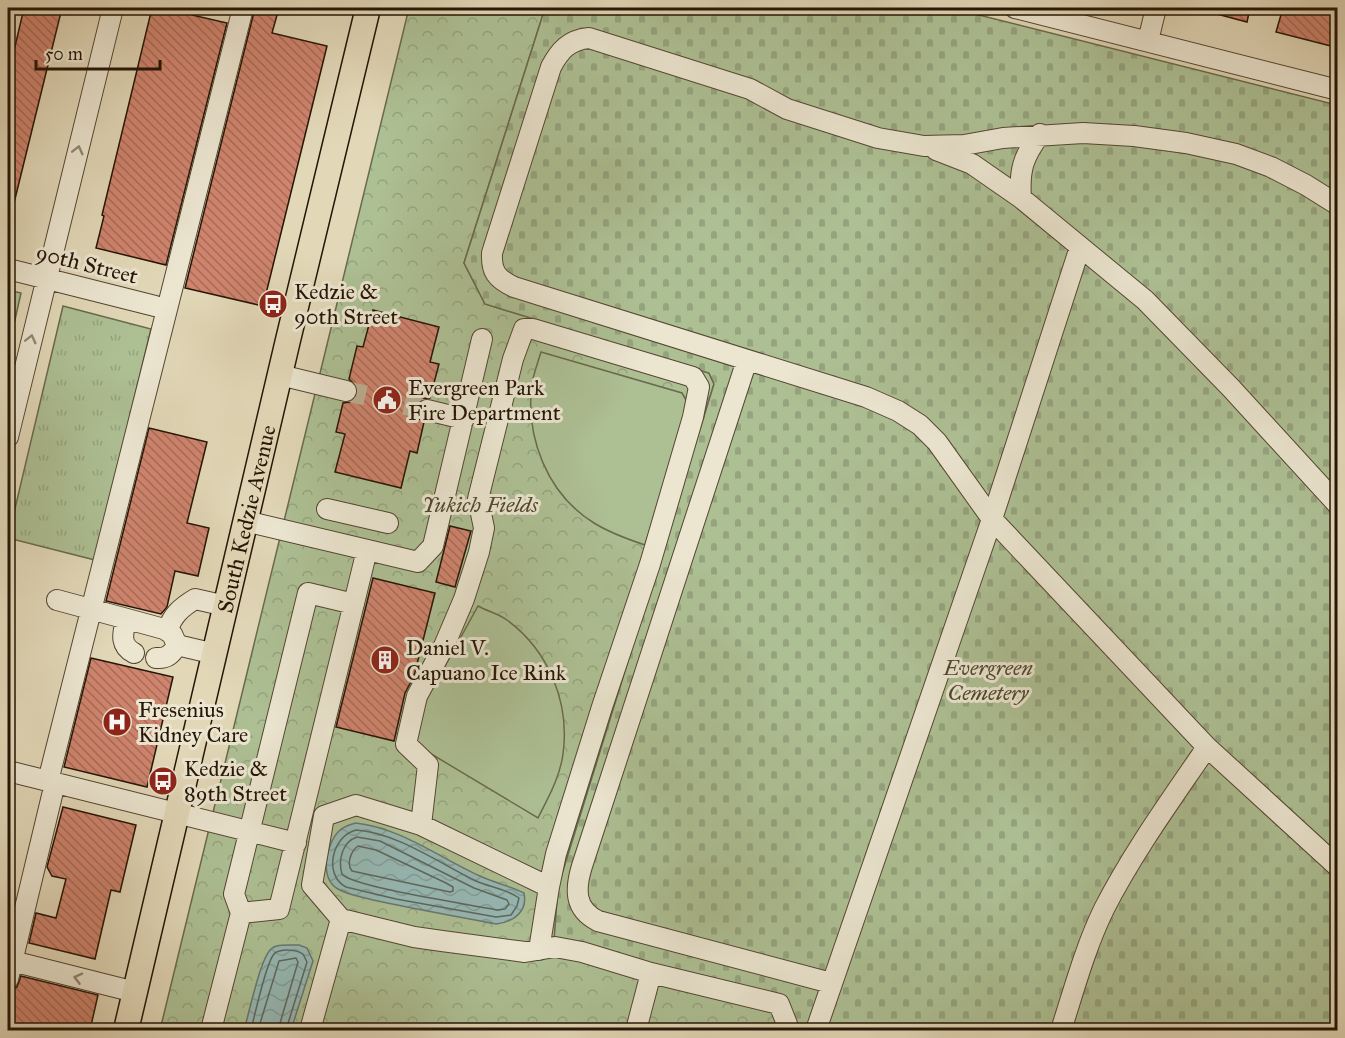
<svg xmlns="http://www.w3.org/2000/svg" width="1345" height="1038" viewBox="0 0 1345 1038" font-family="'IM FELL Great Primer',serif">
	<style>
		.grass { fill: url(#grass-tufts); stroke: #696a4d; stroke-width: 1.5 }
		.forest { fill: url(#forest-crowns); stroke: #696a4d; stroke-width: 1.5 }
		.cemetery { fill: url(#cemetery-stones); stroke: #696a4d; stroke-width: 1.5 }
		.garden { fill: #adc094; stroke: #696a4d; stroke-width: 1.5 }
		.water { fill: url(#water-waves); stroke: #69776f; stroke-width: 1.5 }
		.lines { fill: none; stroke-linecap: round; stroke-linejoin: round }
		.shore { stroke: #5e675e; stroke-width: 1.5 }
		.building { fill: url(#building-back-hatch); stroke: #251506; stroke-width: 1.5 }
		.minor-tunnel { stroke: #bcb194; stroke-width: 20; stroke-dasharray: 20 10; stroke-linecap: butt }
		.minor-casing { stroke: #544632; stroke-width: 22 }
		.major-casing { stroke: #251506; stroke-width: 27 }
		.minor { stroke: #ece6d1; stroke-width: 20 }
		.major { stroke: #e2d8b8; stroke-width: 24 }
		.oneway { stroke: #928876 }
		.labels { text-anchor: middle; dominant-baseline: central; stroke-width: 6; stroke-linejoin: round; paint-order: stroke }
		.street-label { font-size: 22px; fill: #251506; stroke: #ece6d1 }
		.poi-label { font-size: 22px; fill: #251506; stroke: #ece6d1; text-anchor: start }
		.park-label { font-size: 22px; font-style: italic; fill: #4e4831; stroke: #ece6d1 }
	</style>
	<defs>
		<pattern id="grass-tufts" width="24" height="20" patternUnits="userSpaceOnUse" patternTransform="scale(1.5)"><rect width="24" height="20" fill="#adc094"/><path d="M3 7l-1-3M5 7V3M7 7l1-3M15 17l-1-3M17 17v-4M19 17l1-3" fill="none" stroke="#95a47e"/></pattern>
		<pattern id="forest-crowns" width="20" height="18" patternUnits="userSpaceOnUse" patternTransform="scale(1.5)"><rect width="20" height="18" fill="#adc094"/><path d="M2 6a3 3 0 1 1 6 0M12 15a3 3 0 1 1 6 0" fill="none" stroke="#95a47e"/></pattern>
		<pattern id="cemetery-stones" width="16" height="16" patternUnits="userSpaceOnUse" patternTransform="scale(1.5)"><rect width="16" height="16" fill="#adc094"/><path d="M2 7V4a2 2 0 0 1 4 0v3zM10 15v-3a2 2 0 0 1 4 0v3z" fill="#95a47e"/></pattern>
		<pattern id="water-waves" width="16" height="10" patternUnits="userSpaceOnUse" patternTransform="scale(1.5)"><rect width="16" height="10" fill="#96b9b5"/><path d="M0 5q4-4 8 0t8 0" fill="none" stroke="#819e9a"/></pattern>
		<pattern id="building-back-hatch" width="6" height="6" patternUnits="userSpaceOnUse" patternTransform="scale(1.5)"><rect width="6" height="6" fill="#cf846e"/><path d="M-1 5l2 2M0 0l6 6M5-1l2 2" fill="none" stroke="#a86b58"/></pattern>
	</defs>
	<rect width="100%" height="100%" fill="#e2d8b8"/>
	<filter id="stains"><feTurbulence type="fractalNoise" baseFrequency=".00333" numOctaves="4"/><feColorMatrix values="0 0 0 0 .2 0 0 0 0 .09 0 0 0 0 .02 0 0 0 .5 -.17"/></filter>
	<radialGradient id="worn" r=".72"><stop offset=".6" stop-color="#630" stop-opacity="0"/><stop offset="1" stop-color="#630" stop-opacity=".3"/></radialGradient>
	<!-- grass -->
	<path class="grass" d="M63,306l88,23 -56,231 -87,-22z"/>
	<!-- forest -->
	<path class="forest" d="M409,8h136l-81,255 21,41 224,69 5,11 -156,503 227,114 3,29h-628z
		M8,290l13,3 -13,58z"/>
	<!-- cemetery -->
	<path class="cemetery" d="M545,8h406l386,97v925h-560l8,-29 -231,-60 4,-54 156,-503 -5,-11 -224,-69 -21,-41z"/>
	<!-- garden -->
	<path class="garden" d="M541,352l141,41 7,12 -44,140c-18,-6 -35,-12 -51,-22 -47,-29 -69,-86 -62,-140 2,-10 6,-21 9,-31z
		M478,606c9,5 21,8 29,14 42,31 63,83 56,134 -3,23 -15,44 -25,64l-125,-75 -1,-17z"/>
	<!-- water -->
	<path class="water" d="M356,823c45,5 84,35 124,53 15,7 30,10 44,17 4,19 -11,29 -28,31 -41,-8 -82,-15 -123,-24 -11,-3 -25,-5 -35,-11 -19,-11 -12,-45 1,-58 5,-5 10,-6 17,-8z
		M289,945h10l8,3 6,13 -22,69h-47c5,-16 16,-71 27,-81 4,-4 11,-4 18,-4z"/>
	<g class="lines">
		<!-- shore -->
		<path class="shore" d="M356,830c39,2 85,34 120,51 13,6 31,8 43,17l-2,8 -6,9 -15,2 -100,-18 -50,-12c-23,-12 -14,-51 10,-57z
			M357,837l23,4 94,47 33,12 2,4 -4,5 -8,1c-24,-5 -145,-23 -155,-36 -4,-14 0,-32 15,-37z
			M358,846l18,4 70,33 7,4v4l-3,1 -98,-21c-6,-7 -1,-20 6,-25z
			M251,1030c3,-12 16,-72 24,-77 8,-5 22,-3 28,1l4,8 -21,68
			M258,1030l21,-69 17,-3 2,4 -20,68"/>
	</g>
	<!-- building -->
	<path class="building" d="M24,8h38l-49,199 -5,-1v-109l6,-25 -6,-2v-17l5,2z
		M152,8h42l-2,7 35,8 -61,242 -70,-17 8,-32 -2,-1z
		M255,8h24l-7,25 55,13 -64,260 -78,-18z
		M1209,8h41l-3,14 -38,-10z
		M1283,8h55v29l-3,10 -59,-15z
		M373,310l66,17 -9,35 9,2 -9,34 -7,1 -7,8v7l3,5 5,3 -7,31 -7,-2 -9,37 -66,-16 10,-38 -9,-2 7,-29 7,-1 7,-8v-7l-8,-8 8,-33 6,1z
		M149,428l58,14 -20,81 22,5 -11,48 -23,-5 -8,36 -6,7 -55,-13z
		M450,526l21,5 -16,56 -19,-5z
		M373,578l62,15 -21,83 -9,17 -11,48 -58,-14z
		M91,658l82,19 -26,110 -83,-20z
		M63,807l73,18 -16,67 -9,-2 -16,69 -66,-16 7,-30 20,5 10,-39 -14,-3 -5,-9z
		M21,976l77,19 -8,35h-82v-31l1,-8 8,-4z"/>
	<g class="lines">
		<!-- minor-tunnel -->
		<path class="minor-tunnel" d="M346,391l81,19"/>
		<!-- minor casing -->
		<g class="minor-casing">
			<path id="minor" d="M1015,8l323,82
				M1148,41l8,-33
				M936,150l36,14 49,34 124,102 86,88 107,117
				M1021,198c-2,-28 2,-41 19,-64
				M1338,205l-32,-20 -35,-18 -35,-13 -50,-11 -52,-7 -51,-3 -80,5 -39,7 -40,1 -46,-8 -91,-29 -37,-20 -161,-51c-20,2 -29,12 -38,29l-59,186c-1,19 5,26 22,34l352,110 32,14 22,14 17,17 55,77 215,228 131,120
				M8,269l147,37
				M747,360l-165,506c-7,23 -8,43 16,55l233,62
				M280,375l66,16
				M427,410l37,9
				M8,437l105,-429
				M327,509l61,14
				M245,521l173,41 15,-16 49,-207
				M57,600l107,29 8,5 5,11
				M126,619c-3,14 -7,26 8,34
				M168,630c4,-15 14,-23 27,-31l31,7
				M177,645l38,9
				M156,658c11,1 16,-4 21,-13
				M8,771l288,72
				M48,781l195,-773
				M421,825l7,-60 -22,-21 11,-48 27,-50 20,-47 15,-47 5,-24 -6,-29 35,-140 11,-30h9l160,48 6,10 -6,30 -43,147 -48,143 -46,147 -7,33 -10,63
				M241,913l38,-4 88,-359
				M341,919l73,18 28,4 83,11 30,-5 27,5 69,21 128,31 8,20 -2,6
				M12,961l123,31
				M8,979l47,-196
				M211,1030l30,-117 -7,-19 74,-301 46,11
				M310,1030l31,-111 -29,-34 12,-69 32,-11 65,20 128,62
				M636,1030l15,-57
				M816,1030l176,-511 88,-272
				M1061,1030c13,-40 24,-82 43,-121 29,-57 67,-109 103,-162"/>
		</g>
		<!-- major casing -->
		<g class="major-casing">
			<g id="major">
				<path id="s1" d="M126,1030l162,-690 80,-332"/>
			</g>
		</g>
		<!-- minor -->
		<use href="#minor" class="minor"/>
		<!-- major -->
		<use href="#major" class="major"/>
	</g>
	<!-- one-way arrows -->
	<defs><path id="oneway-chevron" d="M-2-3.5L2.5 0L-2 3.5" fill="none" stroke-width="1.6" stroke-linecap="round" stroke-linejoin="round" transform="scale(1.5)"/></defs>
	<g class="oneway">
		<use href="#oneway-chevron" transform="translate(78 150) rotate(-76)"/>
		<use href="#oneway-chevron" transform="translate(31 339) rotate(-76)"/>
		<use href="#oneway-chevron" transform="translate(78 978) rotate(-166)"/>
	</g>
	<!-- icons -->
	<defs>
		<g id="bus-disc" transform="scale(1.5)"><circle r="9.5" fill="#8f2418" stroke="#ece6d1"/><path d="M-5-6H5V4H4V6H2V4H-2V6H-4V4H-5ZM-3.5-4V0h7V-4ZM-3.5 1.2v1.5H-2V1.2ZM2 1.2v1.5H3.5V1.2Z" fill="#fff"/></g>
		<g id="civic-disc" transform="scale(1.5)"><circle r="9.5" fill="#8f2418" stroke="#ece6d1"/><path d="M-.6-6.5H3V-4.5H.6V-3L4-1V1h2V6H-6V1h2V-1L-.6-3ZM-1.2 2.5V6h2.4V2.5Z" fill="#fff"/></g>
		<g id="building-disc" transform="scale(1.5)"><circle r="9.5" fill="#8f2418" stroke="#ece6d1"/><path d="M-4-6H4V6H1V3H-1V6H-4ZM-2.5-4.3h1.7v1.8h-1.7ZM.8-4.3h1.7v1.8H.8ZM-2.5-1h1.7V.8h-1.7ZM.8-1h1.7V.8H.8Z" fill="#fff"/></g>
		<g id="hospital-disc" transform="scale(1.5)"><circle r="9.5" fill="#8f2418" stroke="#ece6d1"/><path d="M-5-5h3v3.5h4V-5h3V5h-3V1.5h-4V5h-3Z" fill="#fff"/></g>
	</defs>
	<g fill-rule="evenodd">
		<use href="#bus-disc" x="273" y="304"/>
		<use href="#civic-disc" x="387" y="400"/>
		<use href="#building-disc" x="385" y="660"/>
		<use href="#hospital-disc" x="117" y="722"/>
		<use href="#bus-disc" x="163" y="781"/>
	</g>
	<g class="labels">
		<!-- street labels -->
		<g class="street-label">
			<text transform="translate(87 264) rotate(14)">90th Street</text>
			<text stroke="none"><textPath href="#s1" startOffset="525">South Kedzie Avenue</textPath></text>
		</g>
		<!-- poi labels -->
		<g class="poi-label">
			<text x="294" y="291">Kedzie &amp;<tspan x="294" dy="25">90th Street</tspan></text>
			<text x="408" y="387">Evergreen Park<tspan x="408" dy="25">Fire Department</tspan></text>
			<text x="406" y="647">Daniel V.<tspan x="406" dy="25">Capuano Ice Rink</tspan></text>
			<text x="138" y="709">Fresenius<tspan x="138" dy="25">Kidney Care</tspan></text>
			<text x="184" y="768">Kedzie &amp;<tspan x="184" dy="25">89th Street</tspan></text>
		</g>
		<!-- park labels -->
		<g class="park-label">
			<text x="480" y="504">Yukich Fields</text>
			<text x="988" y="667">Evergreen<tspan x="988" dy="25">Cemetery</tspan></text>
		</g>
	</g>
	<!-- margin -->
	<rect width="1345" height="1038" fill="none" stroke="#e2d8b8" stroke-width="30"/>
	<rect x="9" y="9" width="1327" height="1020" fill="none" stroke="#251506" stroke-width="3"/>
	<rect x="15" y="15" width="1315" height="1008" fill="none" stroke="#251506" stroke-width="1.5"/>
	<!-- scale -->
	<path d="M36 60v9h124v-9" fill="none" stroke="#251506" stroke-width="3"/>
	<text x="45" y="60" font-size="18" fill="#251506" stroke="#ece6d1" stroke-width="4.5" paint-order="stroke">50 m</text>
	<rect width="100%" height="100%" filter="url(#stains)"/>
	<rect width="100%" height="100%" fill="url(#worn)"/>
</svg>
